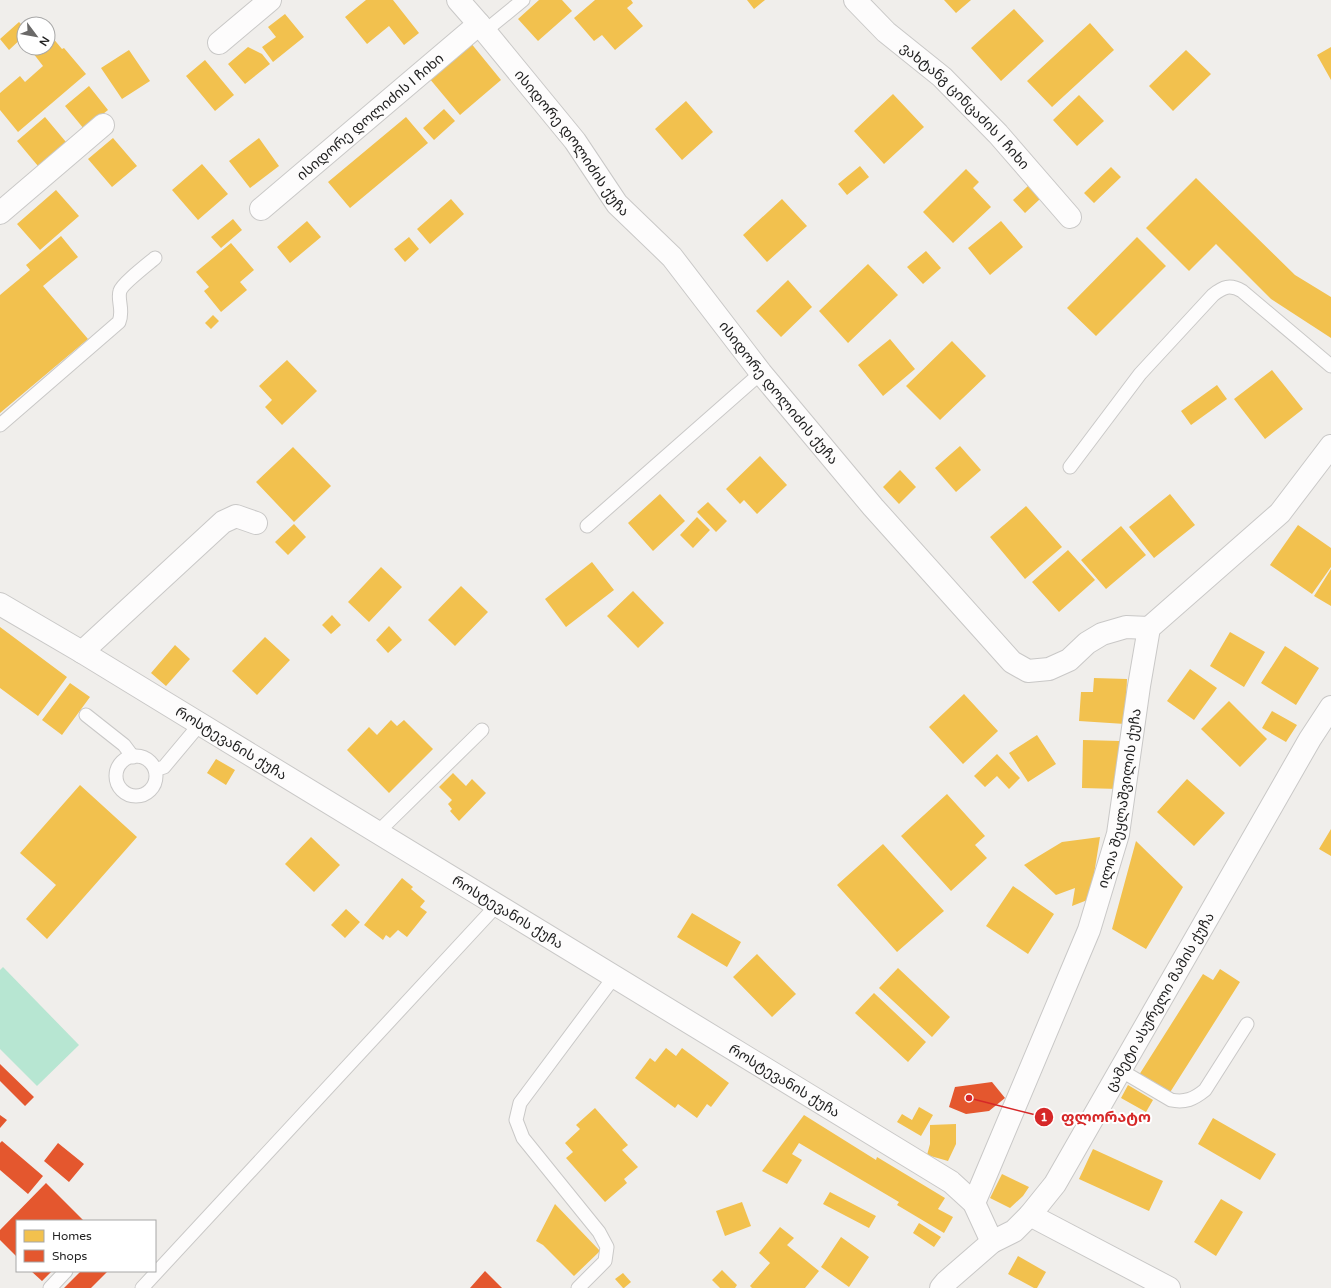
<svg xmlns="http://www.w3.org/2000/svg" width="1331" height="1288" viewBox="0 0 1331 1288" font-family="'Varela Round','Noto Sans Georgian',sans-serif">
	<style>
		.pitch { fill: #b7e6d2 }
		.homes { fill: #f2c14e }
		.shops { fill: #e4572e }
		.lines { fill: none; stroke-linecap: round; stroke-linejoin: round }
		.service-casing { stroke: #c9c8c7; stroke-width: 15 }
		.minor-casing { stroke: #c9c8c7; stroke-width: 24 }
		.tertiary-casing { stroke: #c9c8c7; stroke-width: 24 }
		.service { stroke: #fdfcfc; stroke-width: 13 }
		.minor { stroke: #fdfcfc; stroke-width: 22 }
		.tertiary { stroke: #fdfcfc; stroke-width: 22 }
		.labels { text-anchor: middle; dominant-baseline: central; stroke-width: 4; stroke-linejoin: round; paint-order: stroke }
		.street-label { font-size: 14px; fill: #222; stroke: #fff }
		.leader { fill: none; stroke: #d62828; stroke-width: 1.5 }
		.callout-dot { fill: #d62828; stroke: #fff; stroke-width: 1.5 }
		.mark-label { font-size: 12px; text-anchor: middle; font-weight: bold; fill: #fff }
		.callout-label { font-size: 15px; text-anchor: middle; font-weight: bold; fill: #d62828; stroke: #fff; stroke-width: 4; stroke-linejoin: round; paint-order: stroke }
	</style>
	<rect width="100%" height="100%" fill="#f0eeeb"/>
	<!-- pitch -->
	<path class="pitch" d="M3,967l76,78 -42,41 -37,-37v-79z"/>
	<!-- homes -->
	<path class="homes" d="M366,0h27l26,33 -15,12 -15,-19 -22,18 -22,-27z
		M539,0h23l10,11 -34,30 -20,-22z
		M595,0h36l2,3 -6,5 16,18 -28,24 -13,-15 -8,6 -20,-23z
		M747,0h18l-11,9z
		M944,0h27l-15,13z
		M1014,9l30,32 -43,40 -30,-33z
		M285,14l19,23 -31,25 -11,-15 14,-10 -8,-10z
		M19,22l5,5v9l-15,14 -9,-11z
		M1090,23l24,27 -62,57 -25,-26z
		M52,37l10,12 2,-1 22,26 -68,58 -18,-22v-17l20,-17 5,6 18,-16 -10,-13 6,-5h9v-8z
		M470,42l31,38 -41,35 -31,-37z
		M248,47l14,7 8,10 -25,20 -17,-20z
		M1331,47v33l-14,-25z
		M129,50l21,31 -28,18 -21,-31z
		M1186,50l25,24 -38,37 -24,-25z
		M205,60l29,35 -19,16 -29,-35z
		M89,86l19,24 -24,19 -19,-23z
		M893,94l31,33 -40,37 -30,-33z
		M1079,95l25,26 -27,25 -24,-26z
		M686,101l27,31 -31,28 -27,-31z
		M444,109l11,12 -21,19 -11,-12z
		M45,117l21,25 -28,24 -21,-25z
		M406,117l22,26 -78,65 -22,-26z
		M113,138l24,28 -25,21 -24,-28z
		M259,138l20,28 -29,22 -21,-27z
		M202,164l26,30 -30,26 -26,-30z
		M860,166l9,11 -22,18 -9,-11z
		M1111,167l10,10 -27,26 -10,-10z
		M966,169l13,13 -6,6 18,19 -38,36 -30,-31z
		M1196,178l99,97 36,22v41l-60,-39 -55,-55 -27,27 -43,-43z
		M1028,186l12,13 -15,14 -12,-13z
		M56,190l23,26 -39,34 -23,-26z
		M451,199l13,15 -34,30 -13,-15z
		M782,199l25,27 -40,36 -24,-27z
		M233,219l9,11 -21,18 -10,-11z
		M307,221l14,16 -31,26 -13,-16z
		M1001,221l22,26 -33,28 -22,-27z
		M61,236l17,21 -35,29 45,53 -88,74v-118l30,-25 -4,-5z
		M409,237l10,12 -14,13 -11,-13z
		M1137,237l29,29 -70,70 -29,-28z
		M231,243l23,27 -14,12 7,8 -26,22 -17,-21 5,-4 -13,-15z
		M926,251l15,17 -18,16 -16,-17z
		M868,264l30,31 -50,48 -29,-32z
		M788,280l24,27 -31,30 -25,-26z
		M213,315l6,6 -8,8 -6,-6z
		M890,339l25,30 -32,27 -25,-31z
		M952,341l34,35 -46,44 -34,-34z
		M287,360l30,31 -35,34 -17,-18 7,-7 -13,-14z
		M1272,370l31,39 -38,30 -31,-40z
		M1217,385l10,14 -36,26 -10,-14z
		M960,446l21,24 -25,22 -21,-24z
		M293,447l38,39 -37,36 -38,-40z
		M760,456l27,29 -30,29 -13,-14 -4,4 -14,-15z
		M900,470l16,17 -17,17 -16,-17z
		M660,494l25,27 -32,30 -25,-28z
		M1170,494l25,31 -41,33 -25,-31z
		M708,502l19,19 -11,11 -19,-20z
		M1026,506l36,41 -37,32 -35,-42z
		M697,517l13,13 -17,18 -13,-13z
		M294,524l12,13 -18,18 -13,-13z
		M1298,525l33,23v19l-19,27 -42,-29z
		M1121,526l25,29 -40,34 -25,-29z
		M1068,550l27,30 -36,32 -27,-30z
		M592,562l22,28 -48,37 -21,-28z
		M381,567l21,20 -33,35 -21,-20z
		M1331,569v37l-17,-10z
		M461,586l27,26 -33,34 -27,-26z
		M633,591l31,32 -26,25 -31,-32z
		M332,615l9,10 -10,9 -9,-9z
		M389,626l13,14 -14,13 -12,-13z
		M0,627l67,50 -29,39 -38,-28z
		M1230,632l35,20 -21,35 -34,-21z
		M265,637l25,23 -33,35 -25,-24z
		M175,645l15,14 -24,27 -15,-13z
		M1285,646l34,22 -23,37 -35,-22z
		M1190,669l27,19 -23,32 -27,-19z
		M1094,678l33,1 -2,45 -46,-3 2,-29h12z
		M70,683l20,14 -28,38 -20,-15z
		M964,694l34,37 -35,33 -34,-37z
		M1229,701l38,38 -27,28 -39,-38z
		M1272,711l25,14 -11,17 -24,-14z
		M391,720l6,6 7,-6 29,29 -44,44 -42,-43 22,-23 8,8z
		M1037,735l19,29 -28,18 -19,-29z
		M1083,740l37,1 -1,48 -37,-1z
		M997,754l23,24 -11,11 -12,-13 -12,11 -11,-11z
		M216,759l19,11 -9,15 -19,-12z
		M453,773l13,13 6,-7 14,14 -27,28 -9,-10 2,-2 -4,-5 4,-4 -13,-13z
		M1187,779l38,34 -31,33 -37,-34z
		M80,785l57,52 -90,102 -21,-20 30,-34 -36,-32z
		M947,794l38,42 -10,9 12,13 -36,33 -50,-55z
		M1331,829v27l-12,-7z
		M311,837l29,28 -26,27 -29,-28z
		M1100,837l-10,62 -18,7 3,-18 -19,7 -32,-30 38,-23z
		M1136,841l47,46 -37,62 -34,-20z
		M883,844l61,67 -47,41 -60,-67z
		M402,878l11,9 -2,2 14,12 -5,6 7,5 -20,25 -9,-7 -8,8 -4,-3 -3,5 -19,-15z
		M1013,886l41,28 -26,40 -42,-28z
		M346,909l14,13 -15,16 -14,-13z
		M692,913l49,29 -14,25 -50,-30z
		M757,954l39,40 -24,23 -39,-40z
		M898,968l52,49 -18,20 -53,-49z
		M1220,969l20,13 -71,112 -30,-19 64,-101 10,6z
		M874,993l52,49 -18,20 -53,-49z
		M666,1048l10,8 6,-8 47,35 -18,24 -4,-3 -10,14 -19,-14 -3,4 -40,-30 15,-20 5,4z
		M1128,1085l25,15 -7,12 -25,-14z
		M919,1107l14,8 -12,21 -24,-14 5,-8 10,6z
		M595,1108l33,37 -6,5 16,17 -14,12 3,4 -22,19 -39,-44 7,-6 -8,-9 15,-14 -4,-4z
		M804,1115l72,45 1,-3 68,41 -7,11 15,8 -9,16 -47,-28 2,-3 -100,-59 -7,11 10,6 -15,24 -25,-13z
		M1213,1118l63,36 -16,26 -62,-36z
		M956,1124v20l-8,17 -21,-6 3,-11v-19z
		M1093,1149l70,32 -14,30 -70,-32z
		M1002,1174l27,13 -6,9 -13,12 -20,-10z
		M830,1192l46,24 -7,12 -46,-24z
		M1221,1199l22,13 -27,44 -22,-14z
		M742,1202l9,24 -26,10 -9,-25z
		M555,1204l45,47 -26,25 -31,-31 -7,-4z
		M919,1223l22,14 -7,10 -21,-14z
		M780,1227l14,11 -7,7 32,26 -14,17h-53l-2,-2 20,-23 -11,-10z
		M841,1237l28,20 -20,30 -28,-20z
		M1018,1256l28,16 -9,16h-3l-26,-14z
		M722,1270l15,15 -2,3h-15l-8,-8z
		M623,1273l8,9 -7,6h-1l-8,-9z"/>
	<!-- shops -->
	<path class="shops" d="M0,1064l34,33 -9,9 -25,-25z
		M992,1082l13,16 -16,13 -23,3 -17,-7 6,-20z
		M0,1115l7,5 -7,8z
		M2,1141l41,35 -15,18 -28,-24v-27z
		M58,1143l26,21 -15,18 -25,-21z
		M46,1183l38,38h-67v36l-17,-17v-10z
		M31,1271h21l-10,10z
		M81,1271h27l-17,17h-27z
		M485,1271l17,17h-32z"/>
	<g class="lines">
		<!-- service casing -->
		<g class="service-casing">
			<path id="service" d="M485,31l38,-31
				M0,425l119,-103c5,-12 -2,-22 1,-31 2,-7 28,-27 35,-33
				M1070,467l70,-93 73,-79c10,-8 17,-11 29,-4l89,75
				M587,526l174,-153
				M86,715l38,30 9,12
				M116 776a20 20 0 1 1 40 0a20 20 0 1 1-40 0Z
				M155,770l9,-3 36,-43
				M378,832l104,-102
				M1120,1070l51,30c14,3 23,-1 34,-10l42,-66
				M50,1288l16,-17
				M142,1288l355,-383
				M578,1288l27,-27 2,-14 -8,-15 -76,-94 -7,-18 4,-17 94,-126"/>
		</g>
		<!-- minor casing -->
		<g class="minor-casing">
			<g id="minor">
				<path id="s1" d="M458,0l21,24 96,117 42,63 55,53 89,116 112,134 139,155 16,9 21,-2 20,-9 18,-17 15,-9 24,-7 23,1"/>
				<path id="s2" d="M855,0l31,32 56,45 56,57 72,83"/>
				<path d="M219,43l51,-43"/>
				<path id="s3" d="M261,209l218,-185"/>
				<path d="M0,213l103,-88"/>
				<path d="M82,652l141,-130 13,-6 20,7"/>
				<path id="s4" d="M974,1203l115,-273 29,-96 21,-148 10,-58 131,-115 51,-67"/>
				<path d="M1030,1215l139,73"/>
			</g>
		</g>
		<!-- tertiary casing -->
		<g class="tertiary-casing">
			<g id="tertiary">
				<path id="s5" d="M0,604l82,48 118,72 751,458 23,21 18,39"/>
				<path id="s6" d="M941,1288l5,-6 46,-40 22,-11 16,-16 25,-31 255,-445 21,-32"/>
			</g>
		</g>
		<!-- service -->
		<use href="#service" class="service"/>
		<!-- minor -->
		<use href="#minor" class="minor"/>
		<!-- tertiary -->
		<use href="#tertiary" class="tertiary"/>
	</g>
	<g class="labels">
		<!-- street labels -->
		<g class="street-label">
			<text stroke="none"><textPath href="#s2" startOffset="153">ვახტანგ ცინცაძის I ჩიხი</textPath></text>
			<text stroke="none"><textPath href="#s3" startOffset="143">ისიდორე დოლიძის I ჩიხი</textPath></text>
			<text stroke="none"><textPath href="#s1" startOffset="183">ისიდორე დოლიძის ქუჩა</textPath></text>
			<text stroke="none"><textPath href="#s1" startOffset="508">ისიდორე დოლიძის ქუჩა</textPath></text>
			<text stroke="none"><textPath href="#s5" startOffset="270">როსტევანის ქუჩა</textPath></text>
			<text stroke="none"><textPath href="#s4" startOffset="432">ილია შეყლაშვილის ქუჩა</textPath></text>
			<text stroke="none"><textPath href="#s5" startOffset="594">როსტევანის ქუჩა</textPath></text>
			<text stroke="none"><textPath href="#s6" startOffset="366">ცამეტი ასურელი მამის ქუჩა</textPath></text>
			<text stroke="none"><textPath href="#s5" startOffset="918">როსტევანის ქუჩა</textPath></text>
		</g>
	</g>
	<!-- callouts -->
	<path class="leader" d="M969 1098L1044 1117"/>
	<g class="callout-dot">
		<circle cx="969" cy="1098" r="4"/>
		<circle cx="1044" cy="1117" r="10"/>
	</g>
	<g class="mark-label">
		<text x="1044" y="1121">1</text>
	</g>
	<g class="callout-label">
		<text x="1106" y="1122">ფლორატო</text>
	</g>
	<!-- legend -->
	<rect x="16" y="1220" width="140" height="52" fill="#ffffff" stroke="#a7a7a7"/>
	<rect x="24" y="1230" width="20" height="12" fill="#f2c14e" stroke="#a7a7a7"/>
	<text x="52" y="1240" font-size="12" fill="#222222">Homes</text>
	<rect x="24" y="1250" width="20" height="12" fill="#e4572e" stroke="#a7a7a7"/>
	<text x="52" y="1260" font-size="12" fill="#222222">Shops</text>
	<!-- north arrow -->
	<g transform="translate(36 36) rotate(122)"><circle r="19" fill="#ffffff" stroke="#a7a7a7"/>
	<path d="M0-3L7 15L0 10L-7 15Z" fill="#6a6968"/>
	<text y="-6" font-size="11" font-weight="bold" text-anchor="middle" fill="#222222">N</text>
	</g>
</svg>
